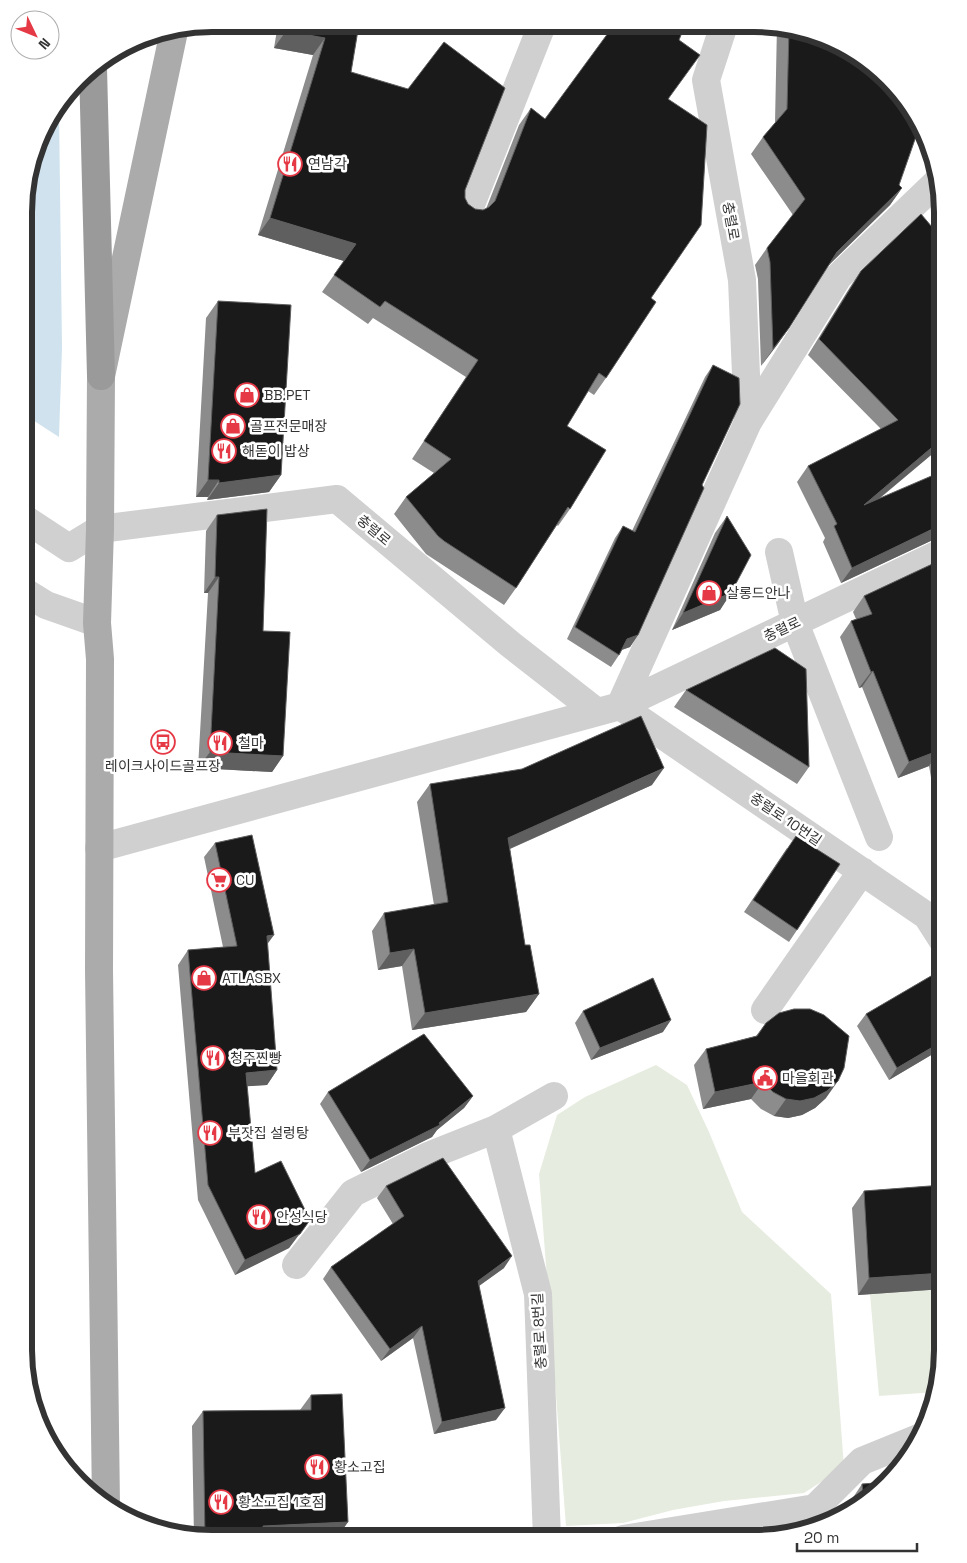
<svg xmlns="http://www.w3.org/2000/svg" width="967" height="1563" viewBox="0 0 967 1563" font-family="'Space Grotesk','Noto Sans KR',sans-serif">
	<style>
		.green { fill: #e6ecdf }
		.water { fill: #cfe2ee }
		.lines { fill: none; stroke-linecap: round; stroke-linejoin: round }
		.minor { stroke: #d0d0d0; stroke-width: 28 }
		.major { stroke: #ababab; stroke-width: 28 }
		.highway { stroke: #9a9a9a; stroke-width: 28 }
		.wall { fill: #8c8c8c }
		.shaded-wall { fill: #5f5f5f }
		.building { fill: #1a1a1a; stroke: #5f5f5f }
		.labels { text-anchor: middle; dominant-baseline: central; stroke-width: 5; stroke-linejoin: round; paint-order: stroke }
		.poi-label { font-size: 14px; fill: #333; stroke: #fff; text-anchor: start }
		.street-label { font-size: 14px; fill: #333; stroke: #fff }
		.rim { fill: none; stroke: #333; stroke-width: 6 }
	</style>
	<rect width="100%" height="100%" fill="#fff"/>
	<!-- green -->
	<path class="green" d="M656,1065l31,20 22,47 33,80 89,82 13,173 -40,26 -80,8 -51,9 -50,13 -57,3 -27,-352 18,-59 28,-18z
		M943,1289v74l-7,29 -57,4 -9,-102z"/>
	<!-- water -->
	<path class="water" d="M59,109l3,239 -3,89 -34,-22v-106l6,-16 -6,-22v-83l18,-59z"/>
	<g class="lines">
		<!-- minor -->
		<path class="minor" d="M724,25l-18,55 36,200 6,142
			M937,182l-99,95 -90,145 -128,284 307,210 16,25
			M468,212l74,-187
			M25,519l44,29 31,-19 237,-30 173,145 87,68
			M779,552l16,71 84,214
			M25,592l21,13 51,18
			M99,848l521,-142 323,-154
			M765,1010l97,-139
			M296,1265l57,-72 75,-37 68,-27
			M547,1539l-9,-245 -42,-165 58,-33
			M623,1539l192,-31 47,-47 59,-24"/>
		<!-- major -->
		<path class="major" d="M106,1505l-7,-535 1,-311 -3,-36 3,-94 1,-153 73,-345"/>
		<!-- highway -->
		<path class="highway" d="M93,68l8,308"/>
	</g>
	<!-- wall -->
	<path class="wall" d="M278,24h81l-8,48 114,118v8l3,6 7,5 8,1 3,-1 33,-84 12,-17 14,11 134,-79 -10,59 -18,199 -45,80 -12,17 -6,-4 -21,35 3,83 -12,17 -1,-1 -41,63 -12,17 -72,-47 -6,-4 -32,-40 12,-17 28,-24 -22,-14 54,-82 -93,-59 -5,6 -46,-32 22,-31 -86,-26 55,-180 -39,-7z
		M777,25l50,13 72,147 3,3 -12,17 -62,60 -39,63 -12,17 -16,21 -3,-87 -3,-14 12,-17 26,-33 -42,-61 12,-17 12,-14z
		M861,271l82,174 -64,54 58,39 -96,45 -18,-41 2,-4 -28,-56 11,-16 73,-37 -73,-74 42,-68z
		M218,301l63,174 -12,17 -62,8 1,-3h-12l10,-179z
		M713,365l-11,120 -64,150 -8,12 -8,3 -3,5 -8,12 -44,-28 48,-101 8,-12 9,5 73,-154z
		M217,515l46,116 20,125 -11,16 -74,-4 10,-175h-4l2,-62z
		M727,516l4,77 -11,17 -48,20 43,-97z
		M943,559v288l-14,-81 -31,12 -36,-91 -3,1 -19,-51 11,-16 5,-2 -3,-7 11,-16z
		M686,690l123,77 -12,17 -123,-77z
		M430,784l222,1 -142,64 15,96 14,49 -13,18 -114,18 -10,-64 -24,4 -6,-39 12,-18 50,-8 -17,-103z
		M215,843l52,101 10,126 -10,15 -20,1 8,87 55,47 -21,28 -54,27 -37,-75 -20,-235 10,-15 35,-3 -19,-90z
		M787,848l10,82 -8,12 -45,-30z
		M943,969v79l-54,32 -32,-54 9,-12z
		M583,1011l80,21 -72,28 -16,-37z
		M766,1023l60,75 -11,10 -13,7 -14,3 -14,-2 -13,-7 -10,-10 -48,10 -9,-44 12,-16 50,-13z
		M328,1092l145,4 -9,12 -27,22 -5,7 -71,35 -41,-68z
		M943,1185v104l-85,6 -6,-87 12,-17z
		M386,1186l118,82 -25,18 17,134 -62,14 -21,-96 -32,23 -58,-82 8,-12 62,-43 -16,-26z
		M311,1395l37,127 -10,14 -40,2h-104l-2,-112 11,-15 97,-1z
		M862,1484l7,16 -21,12v-7z"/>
	<!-- shaded-wall -->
	<path class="shaded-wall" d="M286,31l39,7 -12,17 -39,-7z
		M902,188l-12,17 -65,64 12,-17z
		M270,218l86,26 -12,17 -86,-26z
		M789,328l-12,17 -16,21 12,-17z
		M943,438v7l-91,76 12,-16z
		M281,475l-12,17 -62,8 12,-17z
		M208,480h11l-11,17h-12z
		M943,524v13l-6,1 -96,45 11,-15z
		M215,577h4l-11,16h-4z
		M731,593l-11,17 -48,20 11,-17z
		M638,635l-8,12 -12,4 9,-12z
		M873,671l-11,16 -3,1 12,-16z
		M940,750l-11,16 -31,12 11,-16z
		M210,752l73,4 -11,16 -74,-4z
		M664,768l-12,17 -156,70 12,-17z
		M274,935l-11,15 4,-14z
		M414,949l-12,17 -24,4 12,-17z
		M539,994l-13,18 -114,18 13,-17z
		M671,1020l-8,12 -72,28 9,-12z
		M943,1041v7l-54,32 8,-12z
		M277,1070l-10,15 -32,2 11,-14z
		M838,1081l-12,17 -11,10 -13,7 -14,3 -14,-2 12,-17z
		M763,1082l-12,17 -48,10 12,-17z
		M473,1096l-9,12 -27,22 -5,7 -71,35 9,-12 69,-37z
		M310,1220l-21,28 -54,27 10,-15z
		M512,1256l-8,12 -35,25 9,-12z
		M943,1273v16l-85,6 11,-17z
		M422,1326l-9,12 -32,23 9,-12z
		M505,1408l-9,12 -62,14 8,-12z
		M348,1522l-10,14 -40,2h-94l59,-12z"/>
	<!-- building -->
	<path class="building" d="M287,24h72l-8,48 57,17 36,-47 61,46 -40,102v8l3,6 7,5 8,1 6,-3 6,-6 36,-93 14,11 69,-94h71l-6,15 21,15 -32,44 39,26 -6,100 -50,73 5,4 -50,76 -7,-5 -32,53 39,24 -36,59 -2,-2 -52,81 -72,-47 -6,-5 -32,-39 45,-38 -27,-18 54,-81 -93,-59 -5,6 -46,-32 22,-31 -86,-26 55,-180 -39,-7z
		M789,28l38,10 42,25 35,35 16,27 -21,60 3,3 -65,64 -48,76 -16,21 -3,-87 -3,-14 38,-49 -42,-62 24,-28z
		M921,214l22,26v198l-79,67 79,-34v53l-91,44 -18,-42 3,-2 -29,-58 90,-46 -79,-81 42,-68z
		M218,301l73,4 -10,170 -62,8v-3h-11z
		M713,365l26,13 1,26 -38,81 2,3 -66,147 -11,4 -8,16 -44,-28 48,-101 12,6z
		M267,509l-4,122 27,1 -7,124 -73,-4 9,-175h-4l2,-62z
		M727,516l24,39 -20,38 -48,20z
		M943,559v207l-3,-16 -31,12 -36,-91 -2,1 -20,-51 21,-7 -8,-18z
		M775,648l31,21 3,98 -123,-77z
		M641,716l23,52 -156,70 17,107h5l9,49 -114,19 -11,-64 -24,4 -6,-40 64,-11 -18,-118 92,-15z
		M252,835l22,100 -7,1 10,134 -31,3 9,100 26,-12 29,59 -10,14 -55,26 -37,-75 -20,-235 49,-4 -22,-103z
		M796,836l44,28 -43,66 -44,-30z
		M943,969v72l-46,27 -31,-54z
		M653,978l18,42 -71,28 -17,-37z
		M794,1009h16l14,6 25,21 -5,32 -6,13 -11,10 -13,7 -14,3 -14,-2 -13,-7 -10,-10 -48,10 -9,-43 51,-13 9,-13 13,-10z
		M424,1034l49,62 -34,27 1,2 -70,35 -42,-68z
		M443,1158l69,98 -34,25 27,127 -63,14 -20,-96 -32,23 -59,-82 73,-51 -18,-30z
		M943,1185v88l-74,5 -5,-87z
		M342,1394l6,128 -85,4v10l-58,1 -2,-126 108,-1v-15z
		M888,1482l-19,18 -5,3 -2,-19z"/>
	<!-- icons -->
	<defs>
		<g id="restaurant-ring" transform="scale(1.25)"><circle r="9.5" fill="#fff" stroke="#e63946" stroke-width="1.5"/><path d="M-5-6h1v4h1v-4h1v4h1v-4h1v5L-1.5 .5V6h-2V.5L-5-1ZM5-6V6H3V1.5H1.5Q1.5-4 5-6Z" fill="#e63946"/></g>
		<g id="shop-ring" transform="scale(1.25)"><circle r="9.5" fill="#fff" stroke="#e63946" stroke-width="1.5"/><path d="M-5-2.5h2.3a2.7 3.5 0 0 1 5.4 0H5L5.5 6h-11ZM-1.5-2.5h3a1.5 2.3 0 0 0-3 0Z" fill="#e63946"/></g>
		<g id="bus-ring" transform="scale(1.25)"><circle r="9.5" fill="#fff" stroke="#e63946" stroke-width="1.5"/><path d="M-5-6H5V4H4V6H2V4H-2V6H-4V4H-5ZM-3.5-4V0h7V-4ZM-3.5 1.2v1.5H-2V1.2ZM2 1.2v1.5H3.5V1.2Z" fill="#e63946"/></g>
		<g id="supermarket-ring" transform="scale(1.25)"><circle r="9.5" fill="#fff" stroke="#e63946" stroke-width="1.5"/><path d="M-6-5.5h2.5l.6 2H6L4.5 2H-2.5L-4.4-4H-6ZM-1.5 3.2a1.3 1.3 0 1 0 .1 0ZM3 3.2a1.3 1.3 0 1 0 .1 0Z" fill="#e63946"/></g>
		<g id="civic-ring" transform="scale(1.25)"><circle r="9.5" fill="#fff" stroke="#e63946" stroke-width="1.5"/><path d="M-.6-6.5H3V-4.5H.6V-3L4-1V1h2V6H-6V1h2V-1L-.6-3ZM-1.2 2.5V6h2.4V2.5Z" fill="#e63946"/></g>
	</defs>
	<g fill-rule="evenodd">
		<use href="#restaurant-ring" x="290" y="164"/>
		<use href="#shop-ring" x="247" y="395"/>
		<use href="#shop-ring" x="233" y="426"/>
		<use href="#restaurant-ring" x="224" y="451"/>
		<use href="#shop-ring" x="709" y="593"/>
		<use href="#bus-ring" x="163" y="742"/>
		<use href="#restaurant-ring" x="220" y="743"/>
		<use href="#supermarket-ring" x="219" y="880"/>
		<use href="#shop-ring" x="204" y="978"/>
		<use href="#restaurant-ring" x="213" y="1058"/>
		<use href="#civic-ring" x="765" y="1078"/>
		<use href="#restaurant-ring" x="210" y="1133"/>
		<use href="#restaurant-ring" x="259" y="1217"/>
		<use href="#restaurant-ring" x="317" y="1467"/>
		<use href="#restaurant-ring" x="221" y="1502"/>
	</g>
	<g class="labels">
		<!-- poi labels -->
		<g class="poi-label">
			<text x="308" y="164">연남각</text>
			<text x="264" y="395">BB.PET</text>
			<text x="250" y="426">골프전문매장</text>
			<text x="242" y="451">해돋이 밥상</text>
			<text x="726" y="593">살롱드안나</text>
			<text x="238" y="743">철마</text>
			<text x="163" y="766" text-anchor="middle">레이크사이드골프장</text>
			<text x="236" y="880">CU</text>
			<text x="222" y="978">ATLASBX</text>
			<text x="230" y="1058">청주찐빵</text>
			<text x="782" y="1078">마을회관</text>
			<text x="228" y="1133">부잣집 설렁탕</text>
			<text x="276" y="1217">안성식당</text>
			<text x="334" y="1467">황소고집</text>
			<text x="238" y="1502">황소고집 1호점</text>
		</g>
		<!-- street labels -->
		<g class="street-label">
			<text transform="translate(731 221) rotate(80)">충렬로</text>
			<text transform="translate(374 530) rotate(40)">충렬로</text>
			<text transform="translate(782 629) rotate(-25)">충렬로</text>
			<text transform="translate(786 819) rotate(34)">충렬로 10번길</text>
			<text transform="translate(539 1331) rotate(-93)">충렬로 8번길</text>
		</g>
	</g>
	<!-- crop -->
	<path d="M0 0H967V1563H0ZM212 32H754A180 180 0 0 1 934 212V1350A180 180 0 0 1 754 1530H212A180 180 0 0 1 32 1350V212A180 180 0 0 1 212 32Z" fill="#fff" fill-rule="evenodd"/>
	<path class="rim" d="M212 32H754A180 180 0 0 1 934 212V1350A180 180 0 0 1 754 1530H212A180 180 0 0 1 32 1350V212A180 180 0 0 1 212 32Z"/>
	<!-- north arrow -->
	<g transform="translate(35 35) rotate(133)"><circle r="24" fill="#ffffff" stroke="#adadad"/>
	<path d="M0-4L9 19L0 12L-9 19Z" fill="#e63946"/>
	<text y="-8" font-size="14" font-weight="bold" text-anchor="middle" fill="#333333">N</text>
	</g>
	<!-- scale -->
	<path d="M797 1543v8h120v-8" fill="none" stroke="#333333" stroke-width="2.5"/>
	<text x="804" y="1543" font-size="15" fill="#333333" stroke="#ffffff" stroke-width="4" paint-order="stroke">20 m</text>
</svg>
